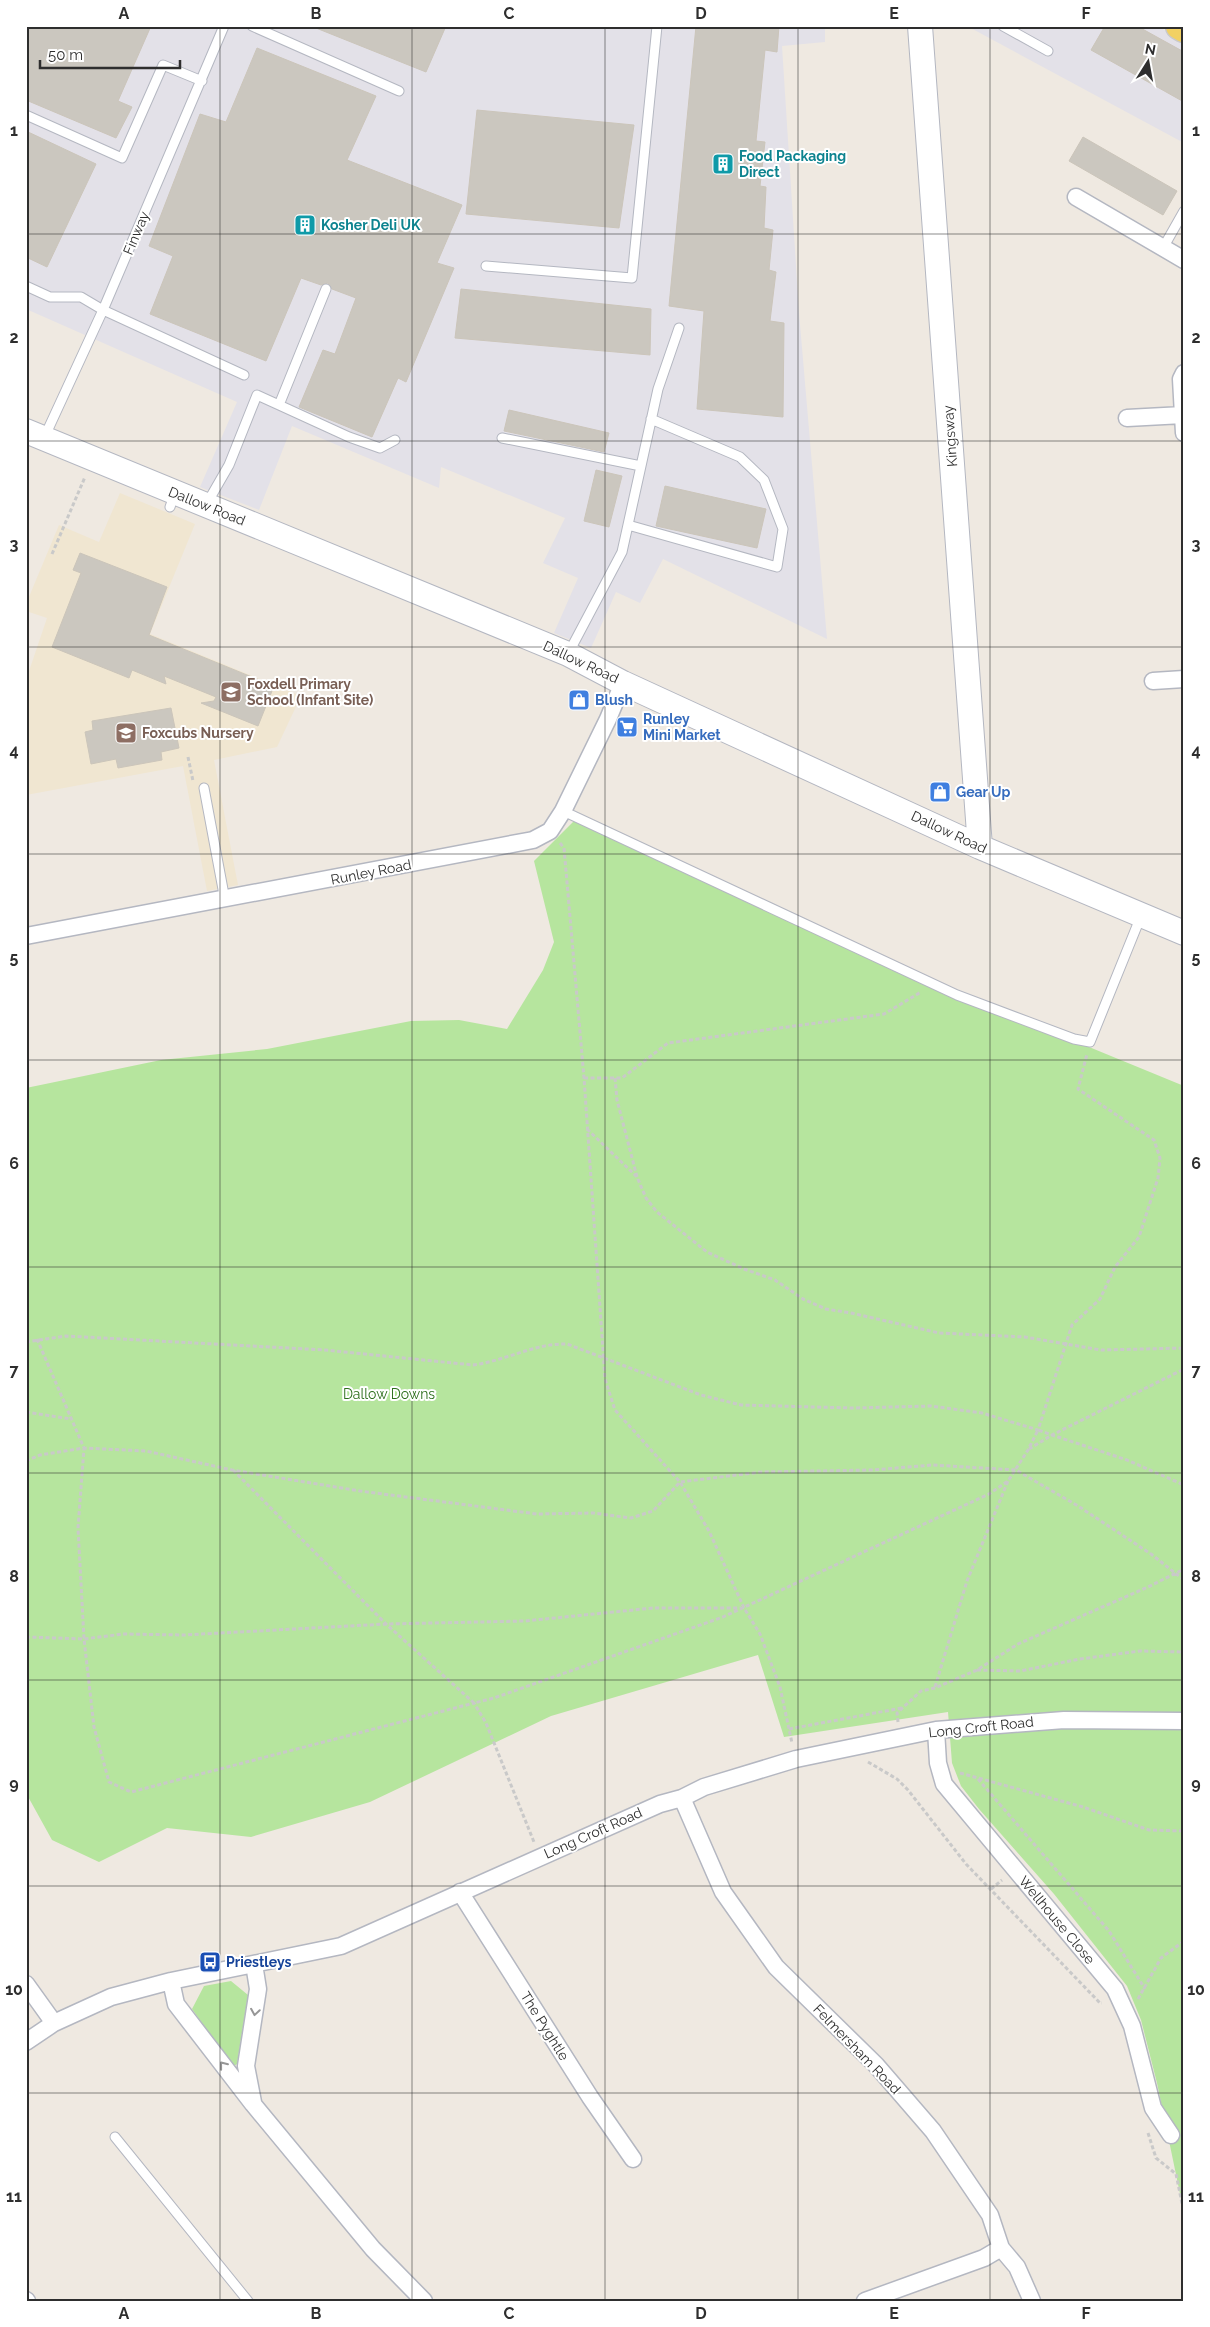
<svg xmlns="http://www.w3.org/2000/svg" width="1210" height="2327" viewBox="0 0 1210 2327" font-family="Raleway,sans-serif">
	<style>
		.industrial { fill: #e3e1e8 }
		.education { fill: #f0e6d1 }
		.green { fill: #b6e59e }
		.building { fill: #cbc7bf; stroke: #cbc5ba }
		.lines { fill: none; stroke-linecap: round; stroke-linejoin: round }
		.lane-casing { stroke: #b4b7c1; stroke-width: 11 }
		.street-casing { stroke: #b4b7c1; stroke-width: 19 }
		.secondary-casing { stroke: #b4b7c1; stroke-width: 26 }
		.primary-casing { stroke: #c9c9c9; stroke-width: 29 }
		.path { stroke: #c9c9c9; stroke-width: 3; stroke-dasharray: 4 2.5; stroke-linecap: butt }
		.lane { stroke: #fff; stroke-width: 9 }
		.street { stroke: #fff; stroke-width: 16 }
		.secondary { stroke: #fff; stroke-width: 24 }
		.primary { stroke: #f2d163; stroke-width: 26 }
		.oneway { stroke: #969696 }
		.grid { fill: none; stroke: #2e2e2e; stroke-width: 1; stroke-opacity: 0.55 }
		.labels { text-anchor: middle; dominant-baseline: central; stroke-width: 4; stroke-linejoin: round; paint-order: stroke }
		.culture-label { font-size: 14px; font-weight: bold; fill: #0d838f; stroke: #fff; text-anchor: start }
		.street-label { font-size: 14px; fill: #2e2e2e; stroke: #fff }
		.education-label { font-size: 14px; font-weight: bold; fill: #785e54; stroke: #fff; text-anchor: start }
		.shop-label { font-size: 14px; font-weight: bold; fill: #366cbe; stroke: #fff; text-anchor: start }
		.park-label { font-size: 14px; fill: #2c6e1b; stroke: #fff }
		.transit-label { font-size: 14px; font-weight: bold; fill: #164399; stroke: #fff; text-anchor: start }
		.neatline { fill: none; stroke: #2e2e2e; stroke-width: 2 }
		.grid-label { font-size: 16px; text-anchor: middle; font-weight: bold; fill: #2e2e2e }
	</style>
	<rect width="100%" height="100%" fill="#efe9e1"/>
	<!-- industrial -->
	<path class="industrial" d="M26,26h799v16l-43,4 17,267 28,326 -164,-80 -23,44 -24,-11 -25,56 -37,-15 24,-55 -35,-15 22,-45 -124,-51 -2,21 -147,-62 -33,84 -59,-23 37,-85 -211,-93z
		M967,26h190l27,15v102z"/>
	<!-- education -->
	<path class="education" d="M120,493l75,31 -45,110 151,62 -24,51 -63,13 24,125 -31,6 -24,-125 -157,29v-115l21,-62 -21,-7v-7l33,-79 40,17z"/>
	<!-- green -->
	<path class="green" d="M580,815l322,155 282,116v1127l-27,-130 -16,-63 -14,-34 -73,-92 -75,-85 -18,-23 -9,-23 -4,-51 -164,25 -26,-82 -207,61 -181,86 -119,35 -84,-9 -68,34 -47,-22 -26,-47v-705l135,-28 106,-11 144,-28 48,-1 48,9 36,-59 11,-28 -20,-81z
		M231,1981l17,14 -11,69 -4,3 -41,-58 12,-23z"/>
	<!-- building -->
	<path class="building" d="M26,26h125l-33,75 14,6 -16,31 -90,-38z
		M311,26h135l-20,46z
		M696,26h83l-2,26 -12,-2 -9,91 9,1 -5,44 6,1 -2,41 9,2 -4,40 7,2 -6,49 14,2 -1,94 -86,-8 7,-98 -35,-5z
		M1105,26h32l47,26v50l-93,-52z
		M257,48l119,48 -29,64 115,45 -25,58 17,5 -48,114 -8,-4 -26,59 -73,-30 24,-57 12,4 21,-56 -24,-9 -4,-6 -7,2 -20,-7 -35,83 -116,-47 23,-58 -24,-10 51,-132 26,8z
		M477,110l157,15 -15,103 -153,-14z
		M26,131l70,33 -49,103 -21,-10z
		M1083,137l94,54 -14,24 -94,-54z
		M461,289l190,20 -1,46 -195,-17z
		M509,410l100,23 -5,19 -100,-21z
		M596,470l26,6 -13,51 -25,-6z
		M665,486l101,23 -9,39 -101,-22z
		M80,553l87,34 -18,48 125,51 -16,40 -57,-23 13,-2 2,-4 -52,-21 2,8 -34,-14 -3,8 -77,-31 29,-74 -8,-3z
		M171,708l8,40 -18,4 1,8 -44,8 -2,-9 -25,5 -6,-32 8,-2 -1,-9z"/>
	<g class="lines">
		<!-- lane casing -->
		<g class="lane-casing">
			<path id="lane" d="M252,26l147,65
				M1003,26l45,25
				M26,115l96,43 41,-93 39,16
				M1163,248l21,-37
				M486,266l146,12 25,-252
				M26,286l24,11h31l22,13 141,65
				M279,405l70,32 31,11 15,-8
				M44,438l59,-128 121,-284
				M502,438l139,28
				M206,505l23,-40 28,-70 22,10 47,-116
				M170,507l5,-14
				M628,525l149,42 6,-38 -19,-49 -24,-23 -89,-38
				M568,654l54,-102 36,-163 21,-61
				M204,788l21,112
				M563,811l394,184 117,44 16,3 51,-126
				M115,2137l133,164"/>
		</g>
		<!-- street casing -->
		<g class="street-casing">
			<path id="street" d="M1076,197l108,63
				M1184,373l-3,6 3,54
				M1127,418l56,-3
				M1153,681l31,-2
				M26,936l507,-96 17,-9 13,-20 45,-92 15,-36
				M936,1730l2,33 6,21 171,205 17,37 21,82 18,27
				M682,1798l41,94 53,75 100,98 57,66 57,84 11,33 16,19 15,34
				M460,1892l130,205 43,62
				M171,1981l5,23 77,100 120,145 51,52
				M26,1984l28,39
				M26,2042l28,-19 57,-26 60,-16 170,-35 319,-142 22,-6 22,-11 92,-28 140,-29 128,-10 120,1
				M253,2102l-7,-36 12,-77 -4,-25
				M26,2300l1,1
				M865,2301l119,-43 17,-10"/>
		</g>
		<!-- secondary casing -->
		<g class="secondary-casing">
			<path id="secondary" d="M920,26l60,821
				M26,431l542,223 55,29 357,164 204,86"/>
		</g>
		<!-- primary casing -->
		<g class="primary-casing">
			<path id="primary" d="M1179,26l5,3"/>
		</g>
		<!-- path -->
		<path class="path" d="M52,554l33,-77
			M188,757l5,24
			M560,843l4,5 20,230 21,301 10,31 65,72 29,49 35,77 16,26 20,53 12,56
			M584,1078h38l46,-35 216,-29 37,-22
			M615,1078l2,22 20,77
			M587,1129l50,48 9,21 11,14 50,40 37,17 31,11 28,19 23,10 25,4 88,20 86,4 76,13 83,-2
			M37,1339l47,109 -6,80 6,111 10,88 15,55 22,10 343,-89 12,20 48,119
			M26,1342l40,-6 259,14 148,15c32,-4 62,-22 94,-21l134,51 40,10 111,3 79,-2 51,7 56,17 34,-105 28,-26 15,-32 24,-30 19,-59 2,-20 -6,-18 -76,-51 9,-35
			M26,1412l45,7
			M1029,1449l23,-14 75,25 57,25
			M26,1461l14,-6 44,-7 62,3 86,19 128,21 177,23 56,-1 38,5 22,-7 27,-29 81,-10 112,-2 59,-5 84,5 62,36 73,48 33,26
			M233,1470l153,154 88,79 20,-5 229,-81 266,-123 19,-13 20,-31 10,-20 14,5 132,-66
			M26,1637l58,2 39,-5 61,1 202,-11 139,-3 128,-13h88
			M977,1670l43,1 60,-12 60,-8 44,1
			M935,1687l32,-106 41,-100
			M898,1722l-1,-9 24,-22 14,-3 42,-18 41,-26 130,-57 36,-18
			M789,1729l113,-21
			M868,1762l29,17 11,11 58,74 134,139h2
			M960,1773l123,34 66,23 35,1
			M978,1779l131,152 36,58
			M991,1889l11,-9
			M1138,1999l23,-41 23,-17
			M1148,2133l8,25 20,16 8,39"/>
		<!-- lane -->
		<use href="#lane" class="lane"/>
		<!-- street -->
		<use href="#street" class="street"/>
		<!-- secondary -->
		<use href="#secondary" class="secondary"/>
		<!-- primary -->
		<use href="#primary" class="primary"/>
	</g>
	<!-- one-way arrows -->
	<defs><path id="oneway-chevron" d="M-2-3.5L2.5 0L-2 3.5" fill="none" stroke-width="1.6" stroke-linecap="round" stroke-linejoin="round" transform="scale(1.25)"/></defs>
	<g class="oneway">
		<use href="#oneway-chevron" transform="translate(255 2012) rotate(99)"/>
		<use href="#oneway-chevron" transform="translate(223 2065) rotate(-128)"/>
	</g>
	<!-- grid -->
	<path class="grid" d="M220,26v2275M412,26v2275M605,26v2275M798,26v2275M990,26v2275M26,234h1158M26,441h1158M26,647h1158M26,854h1158M26,1060h1158M26,1267h1158M26,1473h1158M26,1680h1158M26,1886h1158M26,2093h1158"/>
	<!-- icons -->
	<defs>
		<g id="building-square" transform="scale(1.125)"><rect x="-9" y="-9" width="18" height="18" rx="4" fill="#0f9aa8" stroke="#fff"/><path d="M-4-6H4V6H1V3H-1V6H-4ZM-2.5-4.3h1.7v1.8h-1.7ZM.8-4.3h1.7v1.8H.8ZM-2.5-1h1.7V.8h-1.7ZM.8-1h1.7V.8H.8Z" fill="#fff"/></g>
		<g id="school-square" transform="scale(1.125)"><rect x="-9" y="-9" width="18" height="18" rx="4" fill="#8d6e63" stroke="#fff"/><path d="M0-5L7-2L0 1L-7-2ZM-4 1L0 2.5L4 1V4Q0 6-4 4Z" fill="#fff"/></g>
		<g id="shop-square" transform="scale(1.125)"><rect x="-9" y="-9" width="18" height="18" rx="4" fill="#3f7fe0" stroke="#fff"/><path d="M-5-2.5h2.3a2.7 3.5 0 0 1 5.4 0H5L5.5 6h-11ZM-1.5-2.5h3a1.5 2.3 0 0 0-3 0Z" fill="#fff"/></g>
		<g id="supermarket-square" transform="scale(1.125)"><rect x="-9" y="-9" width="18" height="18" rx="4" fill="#3f7fe0" stroke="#fff"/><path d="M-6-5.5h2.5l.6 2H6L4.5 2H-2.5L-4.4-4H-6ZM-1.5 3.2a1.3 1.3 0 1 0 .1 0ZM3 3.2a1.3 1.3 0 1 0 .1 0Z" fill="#fff"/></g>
		<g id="bus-square" transform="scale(1.125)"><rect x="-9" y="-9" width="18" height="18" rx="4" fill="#1a4fb4" stroke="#fff"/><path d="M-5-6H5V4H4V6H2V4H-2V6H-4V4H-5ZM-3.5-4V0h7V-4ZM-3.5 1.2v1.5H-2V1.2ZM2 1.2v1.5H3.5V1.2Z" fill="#fff"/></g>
	</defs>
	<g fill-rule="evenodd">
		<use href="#building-square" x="723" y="164"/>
		<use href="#building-square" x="305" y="225"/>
		<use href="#school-square" x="231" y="692"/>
		<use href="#shop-square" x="579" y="700"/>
		<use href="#supermarket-square" x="627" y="727"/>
		<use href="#school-square" x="126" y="733"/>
		<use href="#shop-square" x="940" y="792"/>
		<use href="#bus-square" x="210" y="1962"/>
	</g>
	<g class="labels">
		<!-- culture labels -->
		<g class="culture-label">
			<text x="739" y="156">Food Packaging<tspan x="739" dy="16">Direct</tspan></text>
			<text x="321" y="225">Kosher Deli UK</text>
		</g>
		<!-- street labels -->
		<g class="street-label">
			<text transform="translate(136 233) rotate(-67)">Finway</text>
			<text transform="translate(950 436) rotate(-94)">Kingsway</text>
			<text transform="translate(207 506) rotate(22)">Dallow Road</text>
			<text transform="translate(581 662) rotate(25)">Dallow Road</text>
			<text transform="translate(949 832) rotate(25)">Dallow Road</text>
			<text transform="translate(371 872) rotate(-11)">Runley Road</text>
			<text transform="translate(981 1727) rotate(-6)">Long Croft Road</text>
			<text transform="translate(593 1833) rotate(-24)">Long Croft Road</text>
			<text transform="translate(1057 1920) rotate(50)">Wellhouse Close</text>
			<text transform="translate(545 2026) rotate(58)">The Pyghtle</text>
			<text transform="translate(857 2049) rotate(46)">Felmersham Road</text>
		</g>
		<!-- education labels -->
		<g class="education-label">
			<text x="247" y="684">Foxdell Primary<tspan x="247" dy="16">School (Infant Site)</tspan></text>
			<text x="142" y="733">Foxcubs Nursery</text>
		</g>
		<!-- shop labels -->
		<g class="shop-label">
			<text x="595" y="700">Blush</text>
			<text x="643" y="719">Runley<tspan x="643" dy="16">Mini Market</tspan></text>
			<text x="956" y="792">Gear Up</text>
		</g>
		<!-- park labels -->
		<g class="park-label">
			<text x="389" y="1394">Dallow Downs</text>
		</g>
		<!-- transit labels -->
		<g class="transit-label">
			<text x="226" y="1962">Priestleys</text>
		</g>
	</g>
	<!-- border -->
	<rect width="1210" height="2327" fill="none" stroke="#ffffff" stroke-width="55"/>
	<!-- north arrow -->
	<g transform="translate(1148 62) rotate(11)" stroke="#ffffff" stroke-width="4" paint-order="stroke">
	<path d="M0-4L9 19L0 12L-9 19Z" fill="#2e2e2e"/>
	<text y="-8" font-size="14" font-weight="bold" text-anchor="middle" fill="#2e2e2e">N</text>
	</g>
	<!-- scale -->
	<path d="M40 60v8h140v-8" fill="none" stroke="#2e2e2e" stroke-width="2.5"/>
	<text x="48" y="60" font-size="15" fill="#2e2e2e" stroke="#ffffff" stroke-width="4" paint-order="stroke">50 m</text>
	<rect x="28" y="28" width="1154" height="2272" class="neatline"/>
	<g class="grid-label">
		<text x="124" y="19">A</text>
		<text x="316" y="19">B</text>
		<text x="509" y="19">C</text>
		<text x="701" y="19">D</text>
		<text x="894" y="19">E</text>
		<text x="1086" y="19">F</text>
		<text x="14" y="136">1</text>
		<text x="1196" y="136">1</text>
		<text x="14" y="343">2</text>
		<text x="1196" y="343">2</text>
		<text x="14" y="550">3</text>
		<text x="1196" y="550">3</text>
		<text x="14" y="756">4</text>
		<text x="1196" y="756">4</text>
		<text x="14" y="963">5</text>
		<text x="1196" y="963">5</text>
		<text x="14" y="1169">6</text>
		<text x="1196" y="1169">6</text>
		<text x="14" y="1376">7</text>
		<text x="1196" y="1376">7</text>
		<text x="14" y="1582">8</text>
		<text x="1196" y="1582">8</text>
		<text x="14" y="1789">9</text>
		<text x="1196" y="1789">9</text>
		<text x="14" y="1995">10</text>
		<text x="1196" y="1995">10</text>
		<text x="14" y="2202">11</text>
		<text x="1196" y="2202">11</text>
		<text x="124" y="2319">A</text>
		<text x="316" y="2319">B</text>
		<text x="509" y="2319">C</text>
		<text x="701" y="2319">D</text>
		<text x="894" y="2319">E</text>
		<text x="1086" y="2319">F</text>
	</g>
</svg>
